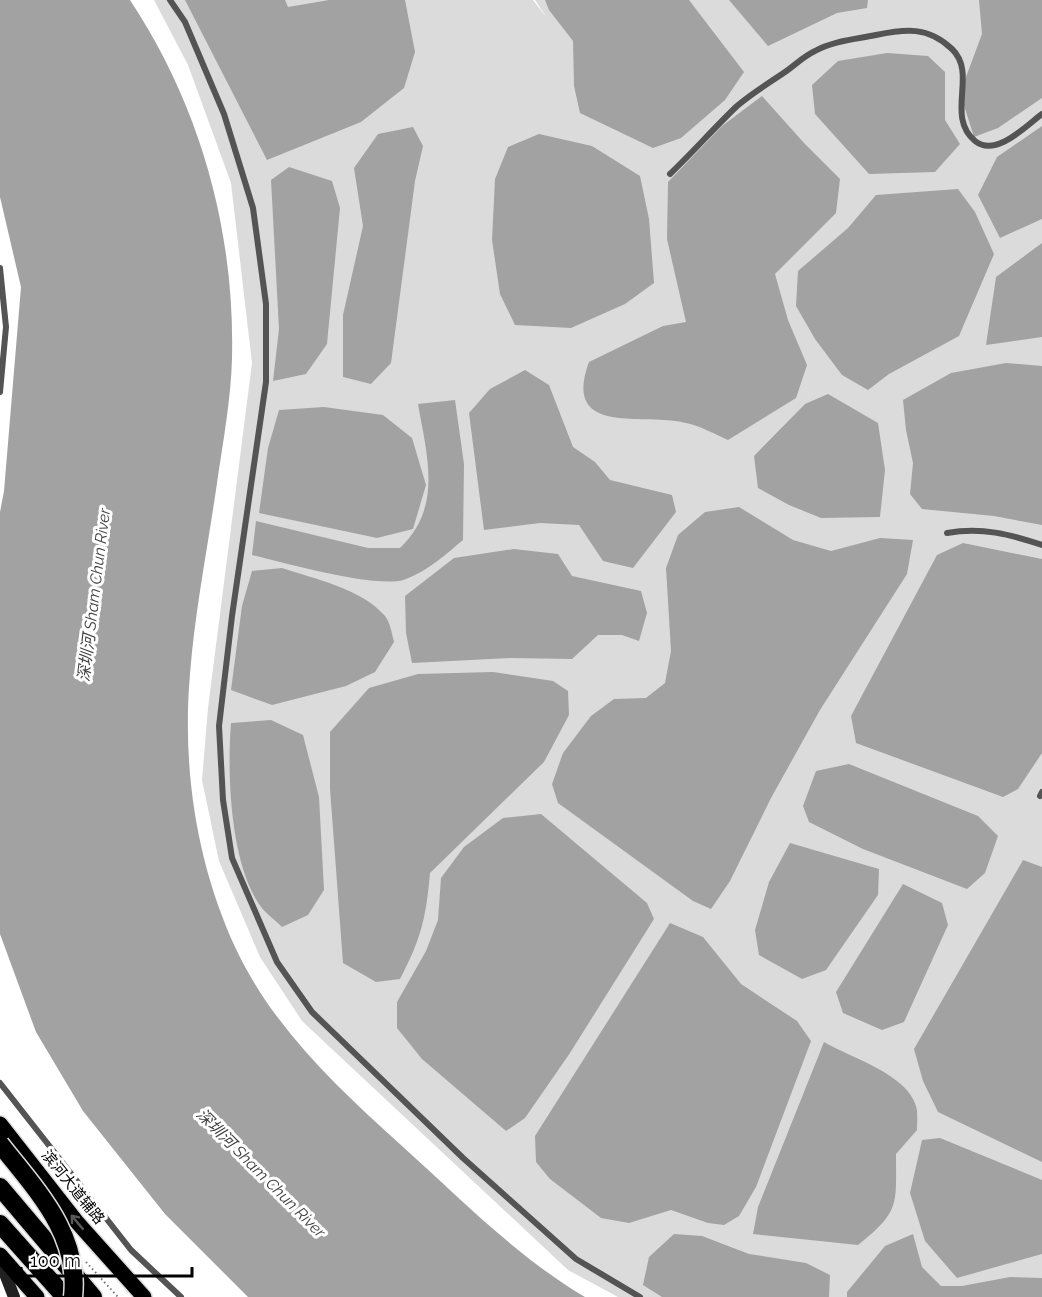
<svg xmlns="http://www.w3.org/2000/svg" width="1042" height="1297" viewBox="0 0 1042 1297" font-family="Raleway,'Noto Sans SC',sans-serif">
	<style>
		.green { fill: #dbdbdb }
		.water { fill: #a2a2a2 }
		.lines { fill: none; stroke-linecap: round; stroke-linejoin: round }
		.primary-casing { stroke: #dbdbdb; stroke-width: 18 }
		.highway-casing { stroke: #dbdbdb; stroke-width: 21 }
		.path { stroke: #767676; stroke-width: 2; stroke-dasharray: 1.5 3; stroke-linecap: butt }
		.lane { stroke: #545454; stroke-width: 6 }
		.secondary { stroke: #212121; stroke-width: 12 }
		.primary { stroke: #000; stroke-width: 15 }
		.highway { stroke: #000; stroke-width: 18 }
		.highway-bridge-casing { stroke: #dbdbdb; stroke-width: 21; stroke-linecap: butt }
		.highway-bridge { stroke: #000; stroke-width: 18 }
		.oneway { stroke: #595959 }
		.labels { text-anchor: middle; dominant-baseline: central; stroke-width: 6; stroke-linejoin: round; paint-order: stroke }
		.street-label { font-size: 15px; fill: #000; stroke: #fff }
		.water-label { font-size: 16px; font-style: italic; fill: #434343; stroke: #fff }
	</style>
	<rect width="100%" height="100%" fill="#fff"/>
	<!-- green -->
	<path class="green" d="M154,0h379l14,18 -12,-18h507v1297h-424l-50,-27 -266,-249 -42,-64 -41,-96 -17,-81 6,-72 44,-345 -21,-180 -43,-118z"/>
	<!-- water -->
	<path class="water" d="M0,0h130c70,106 105,230 102,358 -1,41 -9,84 -15,125 -9,63 -22,127 -27,191 -8,93 6,189 46,275 38,80 102,139 166,197 59,53 115,111 183,151h-337l-83,-83 -82,-103 -47,-79 -36,-98v-422l4,-21 17,-204 -21,-90z
		M185,0h100l3,7 41,-7h76l10,52 -11,36 -43,34 -94,38z
		M545,0h144l55,72 -19,28 -44,38 -28,10 -73,-35 -6,-27 -1,-45 -24,-31z
		M729,0h139l-1,8 -30,5 -69,33z
		M979,0h63v98l-44,30 -24,9 -14,-44 22,-59z
		M887,53l41,3 17,16v48l15,24 -25,28 -66,2 -54,-60 -3,-29 26,-24z
		M762,96l42,47 36,36 -4,34 -61,61 13,46 19,45 -11,33 -68,42c-13,-6 -28,-14 -42,-17 -41,-11 -125,15 -97,-61l74,-36 23,-4 -19,-83 1,-57 54,-56z
		M1042,126v93l-42,19 -22,-43 19,-38z
		M413,127l10,19 -8,35 -24,182 -20,21 -28,-7v-62l20,-89 -9,-58 24,-34z
		M539,134l53,12 48,30 9,43 5,64 -29,21 -54,24 -56,-3 -15,-31 -8,-54 3,-61 13,-32z
		M289,167l43,14 8,27 -13,136 -21,30 -33,7 6,-52 -8,-149z
		M958,189l17,23 19,42 -35,82 -70,38 -21,16 -26,-15 -27,-36 -19,-33 2,-35 50,-43 28,-33z
		M1042,243v94l-56,8 10,-68z
		M1006,363l36,3v159l-48,-9 -72,-7 -12,-15 3,-31 -7,-33 -3,-30 48,-27z
		M525,370l24,15 24,62 22,15 15,18 62,15 4,17 -43,56 -30,-7 -24,-36 -39,-2 -56,7 -15,-117 21,-24z
		M828,394l50,29 7,47 -5,47 -59,1 -32,-13 -31,-17 -4,-32 51,-52z
		M455,400l9,64 -1,76c-17,14 -35,31 -57,39 -26,11 -124,-17 -154,-24l4,-34 112,27h32c43,-41 27,-92 18,-144z
		M324,407l59,8 29,23 14,47 -13,44 -36,9 -118,-25 9,-65 11,-38z
		M739,507l54,33 38,11 49,-13 33,2 -6,34 -87,136 -49,88 -41,83 -19,28 -18,-8 -135,-98 -6,-19 11,-31 28,-37 23,-17 32,-1 19,-15 6,-32 -5,-83 12,-33 27,-23z
		M963,543l79,16v194l-24,36 -15,8 -147,-54 -5,-27 86,-161z
		M514,549l44,5 14,22 69,15 6,22 -8,28 -17,-6h-24l-26,24 -62,-1 -98,5 -6,-30 -1,-37 49,-38z
		M282,568c32,11 79,20 103,48 5,6 7,18 9,26l-19,30 -29,14 -74,19 -41,-15 11,-84 10,-35z
		M493,672l60,9 15,10 1,24 -25,47 -114,111c-4,45 -9,66 -30,106l-24,3 -33,-19 -13,-174v-57l39,-44 49,-14z
		M271,720l32,15 16,62 5,93 -16,25 -26,12c-7,-7 -18,-15 -23,-23 -29,-43 -32,-131 -28,-181z
		M849,764l129,52 20,20 -13,37 -18,16 -104,-40 -54,-27 -6,-16 13,-35z
		M541,814l106,89 7,16 -84,134 -45,65 -19,13 -84,-72 -25,-31v-26l29,-51 12,-31 3,-42 23,-31 39,-29z
		M790,843l89,26 -1,26 -52,75 -24,9 -43,-24 -4,-25 14,-48z
		M1023,860l19,7v295l-104,-50 -15,-31 -9,-32z
		M903,884l39,19 6,22 -44,97 -22,8 -39,-17 -7,-21z
		M670,923l33,14 38,47 56,37 14,20 -55,146 -17,29 -15,9 -16,-2 -37,-13 -42,13 -28,-5 -51,-39 -14,-17 -1,-26z
		M824,1042c27,16 83,32 92,64 2,6 1,17 1,24l-21,24c0,52 4,57 -38,91l-105,-11 5,-27z
		M940,1138l102,42v74l-85,24 -32,-37 -15,-48 12,-53z
		M674,1234l28,2 47,18 57,9 24,12 -1,22h-167l-19,-12 6,-28z
		M913,1234l9,33 19,19h21l48,-9 32,1v19h-195v-5l38,-46z"/>
	<g class="lines">
		<!-- primary casing -->
		<g class="primary-casing">
			<path id="primary" d="M0,1124l76,97 68,76
				M0,1255l37,42"/>
		</g>
		<!-- highway casing -->
		<g class="highway-casing">
			<path id="highway" d="M0,1187l93,110
				M0,1224l65,73"/>
		</g>
		<!-- path -->
		<path class="path" d="M86,1262l32,35"/>
		<!-- lane -->
		<path class="lane" d="M170,0l15,22 39,92 29,94 13,96v78l-34,234 -13,110 4,74 9,58 45,104 35,50 151,146 113,101 64,38
			M670,174c23,-22 44,-46 67,-68 15,-13 32,-23 48,-34 10,-7 19,-16 30,-21 18,-10 41,-12 61,-16 29,-6 52,-9 76,14 26,25 -7,67 23,92 21,17 52,-16 67,-27
			M0,268l6,59 -6,65
			M947,533c35,-6 62,1 95,12
			M1040,796l2,-4
			M0,1083l131,167 50,47"/>
		<!-- secondary -->
		<path class="secondary" d="M0,1261l14,36"/>
		<!-- primary -->
		<use href="#primary" class="primary"/>
		<!-- highway -->
		<use href="#highway" class="highway"/>
		<!-- highway-bridge casing -->
		<g class="highway-bridge-casing">
			<path id="highway-bridge" d="M0,1144c36,46 80,90 73,153"/>
		</g>
		<!-- highway-bridge -->
		<use href="#highway-bridge" class="highway-bridge"/>
	</g>
	<!-- one-way arrows -->
	<defs><path id="oneway-shaft" d="M-6 0H5M1.5-3L5.5 0L1.5 3" fill="none" stroke-width="1.6" stroke-linecap="round" stroke-linejoin="round" transform="scale(1.5)"/></defs>
	<use class="oneway" href="#oneway-shaft" transform="translate(77 1222) rotate(-130)"/>
	<g class="labels">
		<!-- street labels -->
		<g class="street-label">
			<text transform="translate(73 1187) rotate(51)">滨河大道辅路</text>
		</g>
		<!-- water labels -->
		<g class="water-label">
			<text transform="translate(94 595) rotate(-83)">深圳河 Sham Chun River</text>
			<text transform="translate(261 1173) rotate(45)">深圳河 Sham Chun River</text>
		</g>
	</g>
	<!-- scale -->
	<path d="M21 1267v9h171v-9" fill="none" stroke="#000000" stroke-width="3"/>
	<text x="30" y="1267" font-size="18" fill="#000000" stroke="#ffffff" stroke-width="4.5" paint-order="stroke">100 m</text>
</svg>
